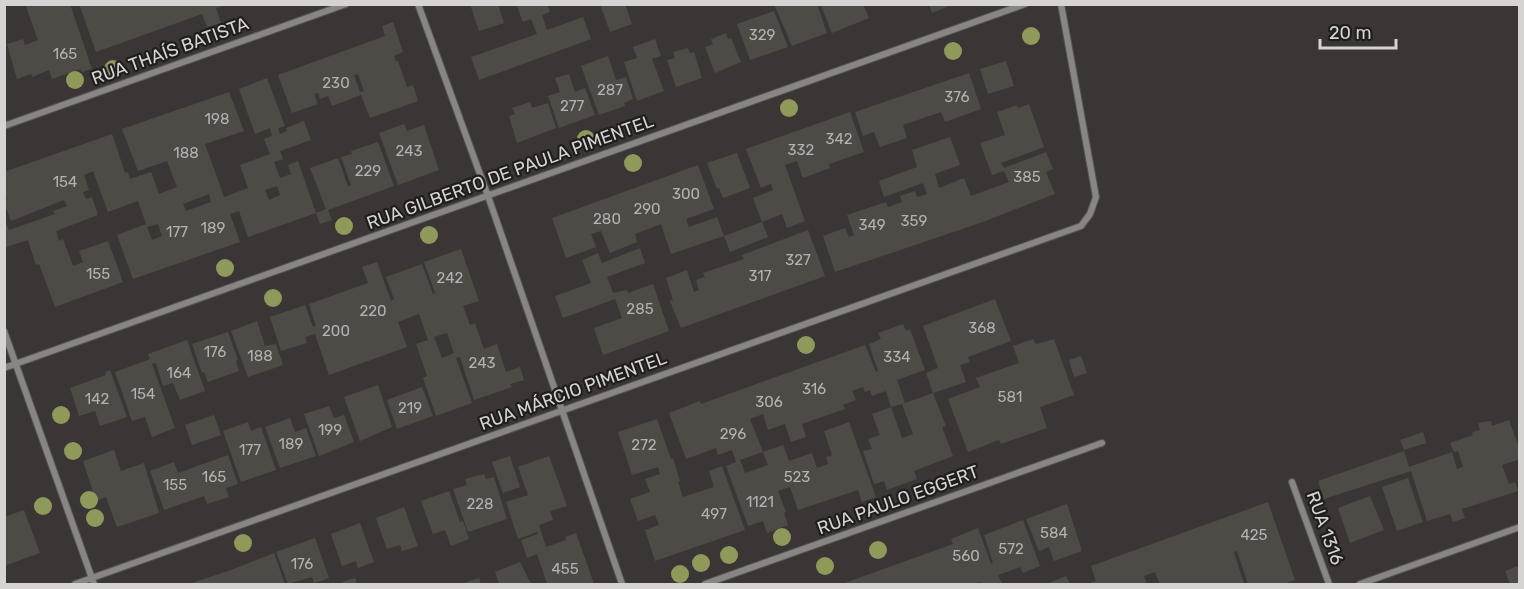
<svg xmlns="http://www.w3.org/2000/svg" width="1524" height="589" viewBox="0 0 1524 589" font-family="Rubik,sans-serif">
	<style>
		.building { fill: #4e4b47; fill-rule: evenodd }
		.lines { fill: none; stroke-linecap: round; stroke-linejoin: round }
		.minor-casing { stroke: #585453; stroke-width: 8 }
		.minor { stroke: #898582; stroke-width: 6 }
		.tree { fill: #8e995a }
		.labels { text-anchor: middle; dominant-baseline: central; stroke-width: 4.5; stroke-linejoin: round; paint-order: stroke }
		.number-label { font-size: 15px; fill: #b4b1af }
		.street-label { font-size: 18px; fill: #d6d3d2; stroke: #201e1d }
	</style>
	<rect width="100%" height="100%" fill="#3b3635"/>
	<!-- building -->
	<path class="building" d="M25,4h45l22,65 -10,3 -2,-3 -28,10 -3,-9 -17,7 -1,-3 -14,5 -10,-35 16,-5 2,6 13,-5z
		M79,4h147v1l-10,3 5,15 -14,4 -5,-13 -106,38z
		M470,4h28l6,19 -25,8z
		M516,4h31l3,8 -8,3 5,15 36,-13 8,22 -112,41 -8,-23 66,-23 -6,-15 -8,3z
		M606,4h19l7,20 -22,8 -9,-25z
		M774,4h43l10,29 -35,13z
		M825,4h38l6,14 -37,15 -11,-27z
		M929,4h20v2l-17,7z
		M774,11l14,36 -38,13 -13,-36z
		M393,22l10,30 -9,4 2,5h2l9,26 6,-2 5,16 -48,17 -9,-23 -29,11 -4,-10 -8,3 -2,-6 -4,1 4,10 -26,9 -14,-38 107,-39 -3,-10zM358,74l6,17 -4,1 -6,-17z
		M726,33l2,6 3,-1 10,24 -26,11 -10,-26 8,-3 -2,-5z
		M655,39l6,17 -9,3 12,32 -27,10 -13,-39 13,-4 -4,-11z
		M688,48l2,5 4,-1 8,26 -26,9 -9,-27 8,-2 -2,-6z
		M608,56l8,24 10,-3 7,22 -9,4 1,3 -26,9 -18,-49z
		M1006,61l8,25 -26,8 -8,-25z
		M969,73l12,36 -36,13 -4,-10 -38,13 4,13 -27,9 -6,-15 -11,4 -8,-24z
		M569,74l6,18 10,-4 10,27 -36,13 -11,-32 12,-4 -5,-14z
		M267,78l18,48 -7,2 2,6 7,-3 -1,-3 18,-7 7,19 -31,11 3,8 -9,3 6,16 11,-4 -3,-9 10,-4 18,52 -68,24 -9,-26 -9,3 10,28 -107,37 -16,-44 29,-11 -8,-23 -30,11 -15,-41 -9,4 5,15 -6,2 3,7 6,-2 6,18 -42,16 3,10 4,-2 10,27 10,-4 -4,-11 29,-10 15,41 -68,25 -16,-43 -3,1 -8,-25 -22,7 -2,-28 5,11 46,-16 -2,-3 14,-5 -3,-6 -53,21 -7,-19 3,-3 -3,-7v-20l108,-38 13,39 3,-1 2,7 21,-7 8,22 18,-7 -10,-26 -29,10 -16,-42 107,-37 15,39 -39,13 19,53 24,-9 -8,-23 30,-11 -6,-15 8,-3 -2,-8 -15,6 -16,-45zM277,186l3,9 -11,5 -4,-10zM209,194l2,8 -25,9 -3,-7zM158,224l4,12 -10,4 -5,-13z
		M530,102l2,6 16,-5 8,25 -39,15 -8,-27 6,-2 -3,-6z
		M1029,104l15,43 -43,16 3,5 42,-16 7,17 -7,3 9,22 -75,29 -145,49 -12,-36 22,-8 4,9 5,-2 -7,-20 39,-13 2,5 14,-5 -2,-6 15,-5 2,6 10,-3 -4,-11 -39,14 -5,-16 38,-14 -5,-17 38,-13 10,28 -25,9 4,14 25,-10 7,18 38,-14 -5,-11 -12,4 -12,-32 25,-8 -8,-23 20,-7 1,3z
		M850,112l14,40 -35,12 1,4 -27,10 -6,-17 -12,4 20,56 -18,7 -5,-14 -20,8 -9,-24 20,-8 -2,-6 -10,4 -15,-39z
		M404,124l3,7 17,-6 15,45 -41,15 -19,-52z
		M378,142l16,44 -66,24 4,10 -12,4 -4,-11 10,-4 -16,-41 28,-10 10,28 3,-1 -10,-28 11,-3 -1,-3z
		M737,153l13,35 -27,10 -4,-10 -2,1 -10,-26z
		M698,165l16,44 -28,10 3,8 28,-10 7,19 -53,18 -10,-30 -26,10 2,8 -27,11 -9,-22 -10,3 5,13 -30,11 -14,-40z
		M762,222l6,15 -38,15 -6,-16z
		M808,230l17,46 -144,52 -11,-27 3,-1 -7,-22 21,-8 7,22 5,-2 -3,-10 9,-3 -2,-4 41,-14 -2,-4z
		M640,248l5,15 -38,14 6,16 14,-3 1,3 25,-9 16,47 -66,24 -9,-27 28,-10 -7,-19 -52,19 -8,-22 36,-13 -9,-23 16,-7 4,10z
		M461,249l18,52 -16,5 7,19 5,-2 9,26 13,-5 9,28 14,-5 4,13 -14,4 2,3 -38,13 -14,-43 -4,1 16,45 -36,13 -13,-38 4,-2 -11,-32 12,-4 -9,-26 -21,8 9,25 -78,28 -14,-41 -10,3 2,6 -26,8 -11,-34 35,-12 8,22 3,-1 -7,-22 59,-21 -6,-16 15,-5 14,39 3,-2 -8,-22 36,-13 11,30 2,-1 -11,-31zM447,333l7,20 -12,5 -8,-21z
		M995,299l16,42 -43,16 2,5 -10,3 6,17 -33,11 13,33 -4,1 11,29 -39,15 3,8 -30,11 -3,-9 -10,3 -11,-33 9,-2 -4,-10 12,-4 -8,-21 19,-7 -5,-16 -14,5 -2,-6 -5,2 -2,-5 -11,4 4,9 -13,5 2,4 -43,15 4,13 -15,5 -6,-18 -17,6 -5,-16 -13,5 13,33 -23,8 5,13 23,-8 -5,-13 20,-7 6,16 23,-8 5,15 11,-4 -2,-7 6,-2 -8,-24 25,-9 27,75 -14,5 -4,-12 -60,20 -8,-23 -12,4 8,21 -2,1 4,12 -21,8 -4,-12 -15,5 -22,-60 10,-4 -4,-12 -14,5 -2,-7 -30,11 -17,-46 31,-12 1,3 164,-59 11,27 2,-1 -9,-27 12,-5 -3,-6 25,-9 3,7 4,-2 15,41 -28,10 8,23 28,-10 -7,-20 12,-5 -15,-42zM902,404l11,30 -11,4 -11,-31z
		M257,321l8,25 11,-2 7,21 -35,12 -17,-46z
		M228,332l10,28 -2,1 3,10 -31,11 -4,-10 -2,1 -10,-29z
		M1033,339l2,4 2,1 17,-5 20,56 -34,12 7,21 -46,16 -2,-4 -31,12 -20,-53 32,-12 -4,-9 43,-15 -6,-17z
		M187,340l18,51 -25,9 -7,-17 -10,3 -7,-23 -4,1 23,64 -23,9 -7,-20 -13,4 -17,-49 35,-13 -2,-5z
		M1081,356l6,17 -13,4 -5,-17z
		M110,370l17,47 -27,9 -5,-15 -16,5 -9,-28 36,-13 -1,-3z
		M378,385l14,42 -32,14 -16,-44z
		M422,387l11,29 -36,13 -10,-29z
		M329,406l5,12 10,-3 10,27 -35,14 -15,-42z
		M214,415l7,20 -29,10 -7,-20z
		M290,418l5,14 11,-4 10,28 -36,12 -15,-41z
		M657,419l14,40 2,-1 7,23 -2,1 5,15 31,-10 -5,-16 13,-5 23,64 -90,31 -10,-31 14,-5 -4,-10 -17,6 -8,-22 20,-7 -5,-13 15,-5 -2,-7 -26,8 -14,-43z
		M1509,420l11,30v9l-18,6 7,19 6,-2 3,9 -56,18 3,9 -12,4 -3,-8 -23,7 -16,-50 -87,28 -6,-18 86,-30 5,16 43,-15 5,17 6,-2 -5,-16 -4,1 -4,-9 23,-8 -1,-3 8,-2 -2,-7 13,-2 1,5z
		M248,422l3,9 10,-4 15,43 -35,12 -18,-51z
		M1423,432l3,11 -22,7 -4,-10z
		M114,450l7,21 23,-8 15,50 -42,14 -11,-30 -10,4 -13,-40z
		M228,455l10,29 -12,4 3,9 -22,7 -3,-8 -40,14 -14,-39 24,-9 4,11z
		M510,456l10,31 -17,6 -11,-31z
		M549,456l18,50 -17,5 3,9 -14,5 7,22 20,-7 -1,-3 11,-4 18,51h-47l-10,-30 -10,4 -6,-18 17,-6 -1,-2 -19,7 -12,-37 22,-7 -10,-28z
		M484,474l2,5 8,-2 13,42 -39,13 -15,-43 14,-4 -2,-6z
		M1408,478l15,44 -26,9 -15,-44z
		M449,491l11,31 3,-1 6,18 -18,7 -6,-16 -12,4 -12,-33z
		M1370,496l14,34 -34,13 -12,-35z
		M1268,502l27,78 -7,2 1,2h-41l-11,-33 -3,1 10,32h-84l-5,-12 -11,4 3,8h-61l10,-3 -5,-15z
		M1067,504l15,47 -28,10 -5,-14 -10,4 -13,-32z
		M404,507l14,39 -16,5 -2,-6 -13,4 -11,-31z
		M24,510l16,43 -36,13v-49z
		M1023,520l17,46 -17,7 -3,-6 -22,8 4,9h-21l-1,-2 -7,2h-131l111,-40 -2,-5 27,-11 13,36 2,-1 -9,-28z
		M360,523l14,39 -16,6 -2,-7 -14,5 -11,-32z
		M315,538l14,40 -15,5 -2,-6 -24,7 -12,-32z
		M274,553l11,31h-96l42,-14z
		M520,562l11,22h-32l-4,-12z
		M1517,566l3,3v15h-10l-5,-13z
		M1066,576l4,8h-19v-2z
		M355,578l2,6h-14l-1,-2z
		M479,578l2,6h-20z"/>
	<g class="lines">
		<!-- minor casing -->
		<g class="minor-casing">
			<path id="minor" d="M418,4l70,192 134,388
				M4,126l342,-122
				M4,331l90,253
				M4,368l1021,-364
				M1292,482l37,102
				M75,584l1006,-358 9,-12 6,-17 -35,-193
				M705,584l397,-141
				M1360,584l160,-57"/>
		</g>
		<!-- minor -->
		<use href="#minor" class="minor"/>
	</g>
	<!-- trees -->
	<g class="tree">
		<circle cx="1031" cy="36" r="9"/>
		<circle cx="953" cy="51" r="9"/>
		<circle cx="113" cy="69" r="9"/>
		<circle cx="75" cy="80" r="9"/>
		<circle cx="789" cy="108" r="9"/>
		<circle cx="586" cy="139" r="9"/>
		<circle cx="633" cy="163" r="9"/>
		<circle cx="344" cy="226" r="9"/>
		<circle cx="429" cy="235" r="9"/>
		<circle cx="225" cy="268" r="9"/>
		<circle cx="273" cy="298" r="9"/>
		<circle cx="806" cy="345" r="9"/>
		<circle cx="61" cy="415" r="9"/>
		<circle cx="73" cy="451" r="9"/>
		<circle cx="89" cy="500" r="9"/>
		<circle cx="43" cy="506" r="9"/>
		<circle cx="95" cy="518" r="9"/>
		<circle cx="782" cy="537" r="9"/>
		<circle cx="243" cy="543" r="9"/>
		<circle cx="878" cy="550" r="9"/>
		<circle cx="729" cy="555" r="9"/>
		<circle cx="701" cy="563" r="9"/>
		<circle cx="825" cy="566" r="9"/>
		<circle cx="680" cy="574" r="9"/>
	</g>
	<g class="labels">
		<!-- number labels -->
		<g class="number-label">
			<text x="762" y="35">329</text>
			<text x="65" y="54">165</text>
			<text x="336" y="83">230</text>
			<text x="610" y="90">287</text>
			<text x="957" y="97">376</text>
			<text x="572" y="106">277</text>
			<text x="217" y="119">198</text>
			<text x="839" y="139">342</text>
			<text x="801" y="150">332</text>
			<text x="409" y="151">243</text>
			<text x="186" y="153">188</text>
			<text x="368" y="171">229</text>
			<text x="1027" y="177">385</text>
			<text x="65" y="182">154</text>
			<text x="686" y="194">300</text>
			<text x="647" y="209">290</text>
			<text x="607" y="219">280</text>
			<text x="914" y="221">359</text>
			<text x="872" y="225">349</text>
			<text x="213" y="228">189</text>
			<text x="177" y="232">177</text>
			<text x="798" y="260">327</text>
			<text x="98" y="274">155</text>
			<text x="760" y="276">317</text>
			<text x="450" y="278">242</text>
			<text x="640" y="309">285</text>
			<text x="373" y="311">220</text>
			<text x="982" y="328">368</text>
			<text x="336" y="331">200</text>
			<text x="215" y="352">176</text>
			<text x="260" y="356">188</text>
			<text x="897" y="357">334</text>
			<text x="482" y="363">243</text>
			<text x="179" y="373">164</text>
			<text x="814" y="389">316</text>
			<text x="143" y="394">154</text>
			<text x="1010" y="397">581</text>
			<text x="97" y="399">142</text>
			<text x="769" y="402">306</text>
			<text x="410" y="408">219</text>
			<text x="330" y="430">199</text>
			<text x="733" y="434">296</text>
			<text x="291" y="444">189</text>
			<text x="644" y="445">272</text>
			<text x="250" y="450">177</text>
			<text x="214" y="477">165</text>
			<text x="797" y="477">523</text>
			<text x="175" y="485">155</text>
			<text x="760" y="502">1121</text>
			<text x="480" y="504">228</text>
			<text x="714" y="514">497</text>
			<text x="1054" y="533">584</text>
			<text x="1254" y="535">425</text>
			<text x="1011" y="549">572</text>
			<text x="966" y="556">560</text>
			<text x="302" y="564">176</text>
			<text x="565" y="569">455</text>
		</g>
		<!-- street labels -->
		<g class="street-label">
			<text transform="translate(170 51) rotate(-20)">RUA THAÍS BATISTA</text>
			<text transform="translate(510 172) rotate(-20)">RUA GILBERTO DE PAULA PIMENTEL</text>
			<text transform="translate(573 391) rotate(-20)">RUA MÁRCIO PIMENTEL</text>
			<text transform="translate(898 500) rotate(-20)">RUA PAULO EGGERT</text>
			<text transform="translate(1325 528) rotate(70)">RUA 1316</text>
		</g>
	</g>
	<!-- border -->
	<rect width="1524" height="589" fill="none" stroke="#d6d3d2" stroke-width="12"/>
	<!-- scale -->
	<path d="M1320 39v9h76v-9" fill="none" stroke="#d6d3d2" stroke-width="3"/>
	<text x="1329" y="39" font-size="18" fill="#d6d3d2" stroke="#201e1d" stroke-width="4.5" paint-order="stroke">20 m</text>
</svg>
